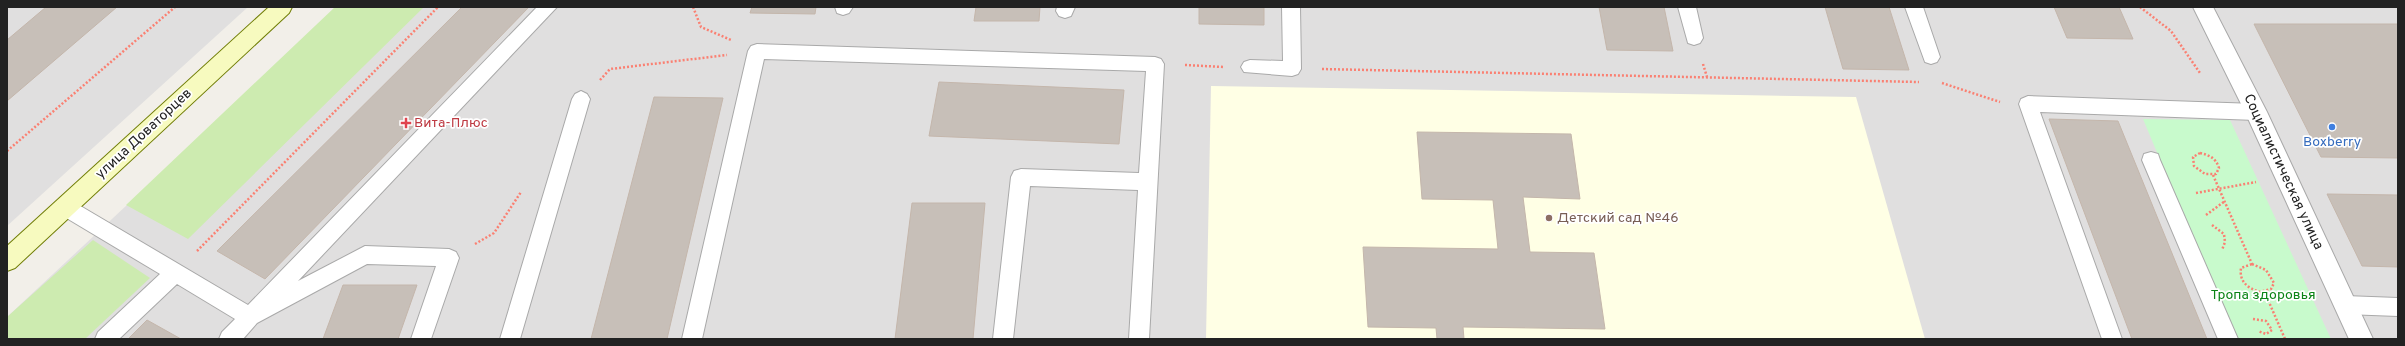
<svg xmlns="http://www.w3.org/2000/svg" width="2405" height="346" viewBox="0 0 2405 346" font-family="Overpass,sans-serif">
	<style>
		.residential { fill: #e0dfdf }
		.education { fill: #ffffe5 }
		.grass { fill: #cdebb0 }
		.park { fill: #c8facc }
		.building { fill: #c7bfb8; stroke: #c4b6ab }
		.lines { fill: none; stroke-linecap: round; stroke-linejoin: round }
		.lane-casing { stroke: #a9a9a9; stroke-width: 2 }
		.street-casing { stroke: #a9a9a9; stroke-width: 2 }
		.secondary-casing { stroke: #707d05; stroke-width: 2 }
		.path { stroke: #fa8072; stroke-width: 2.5; stroke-dasharray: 2 2; stroke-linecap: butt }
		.lane { fill: #fff; fill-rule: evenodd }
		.street { fill: #fff; fill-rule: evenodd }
		.secondary { fill: #f7fabf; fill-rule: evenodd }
		.health-dot { fill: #e0444e; stroke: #fff; stroke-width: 1.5 }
		.shop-dot { fill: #3f7fe0; stroke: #fff; stroke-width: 1.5 }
		.education-dot { fill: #8d6e63; stroke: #fff; stroke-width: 1.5 }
		.labels { text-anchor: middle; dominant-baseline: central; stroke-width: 3.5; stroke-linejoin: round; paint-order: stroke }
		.health-label { font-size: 14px; fill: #be3a42; stroke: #fff; text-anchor: start }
		.street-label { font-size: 14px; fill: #222; stroke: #fff }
		.shop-label { font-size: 14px; fill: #366cbe; stroke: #fff }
		.education-label { font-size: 14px; fill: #785e54; stroke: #fff; text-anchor: start }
		.park-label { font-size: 14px; fill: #0c8416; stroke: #fff }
	</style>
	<rect width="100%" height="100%" fill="#f2efe9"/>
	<!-- residential -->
	<path class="residential" d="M7,7h241l-241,219z
		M339,7h2059v332h-2391v-22z"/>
	<!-- education -->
	<path class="education" d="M1211,86l645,11 69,242h-719z"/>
	<!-- grass -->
	<path class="grass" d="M335,7h89l-236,232 -62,-34z
		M93,240l57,38 -65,61h-78v-22z"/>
	<!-- park -->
	<path class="park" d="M2143,119l87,1 101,219h-96z"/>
	<!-- building -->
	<path class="building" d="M46,7h71l-110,94v-61z
		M462,7h67l-264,272 -48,-28z
		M752,7h64l-1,7 -65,-1z
		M976,7h64l-1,14h-65z
		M1199,7h65v18l-65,-1z
		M1599,7h65l9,44 -66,-1z
		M1825,7h64l20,63 -66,-1z
		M2054,7h65l14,32 -66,-1z
		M2254,24h144v134l-77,-1z
		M939,82l185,8 -5,54 -190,-8z
		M654,97l69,1 -56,241h-76z
		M2049,119l69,2 89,218h-75z
		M1417,132l154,2 9,65 -57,-2 7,55 64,1 11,76 -142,-2 1,12h-27l-1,-11 -68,-1 -5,-80 135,2 -5,-49 -71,-1z
		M2327,194l71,1v72l-36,-1z
		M912,203h73l-12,136h-78z
		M343,285h74l-19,54h-75z
		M147,320l34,19h-53z"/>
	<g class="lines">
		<!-- lane casing -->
		<g class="lane-casing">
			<path id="lane" d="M537,7h20l-259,274 67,-35 84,3 7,3 3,6 -28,81h-20l25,-73 -69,-2 -110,59 -14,16h-24l3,-7 13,-13 -58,-35 -58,55h-24l3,-7 62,-58 -102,-61 -3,-6 3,-6 7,-2 7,2 176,104z
				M835,7h18l-4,6 -6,2 -6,-2z
				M1057,7h18l-4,9 -6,2 -6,-2 -3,-5z
				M1282,7h18l1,62 -3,5 -6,2 -48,-4 -3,-5 3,-5 6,-2 33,1z
				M1678,7h18l7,31 -3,5 -6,2 -6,-2z
				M1905,7h18l17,50 -3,5 -6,2 -6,-2z
				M757,44l398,13 6,2 3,5 -15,275h-20l9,-149 -108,-4 -17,153h-20l18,-162 3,-6 7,-2 118,4 7,-102 -382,-12 -62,280h-20l66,-288 3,-5z
				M581,91l6,3 3,5 -70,240h-20l72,-240 3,-5z
				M2028,96l228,8 7,3 2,5 -2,5 -7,3 -216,-8 82,227h-20l-83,-235 2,-5z
				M2151,152l7,2 2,6 78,179h-20l-76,-179 2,-6z
				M2345,296l53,2v18l-53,-2 -7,-3 -3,-6 3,-6z"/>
		</g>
		<!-- street casing -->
		<g class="street-casing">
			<path id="street" d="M2193,7h20l54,105 106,227h-24l-104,-227z"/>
		</g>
		<!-- secondary casing -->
		<g class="secondary-casing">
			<path id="secondary" d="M269,7h23l-3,6 -274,255 -8,3v-25z"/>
		</g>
		<!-- path -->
		<path class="path" d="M693,7l8,20 30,13
			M2140,7l31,24 29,42
			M1703,64l4,13
			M1185,65l39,2
			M1322,69l597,13
			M600,80l10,-11 117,-14
			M1942,83l58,19
			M7,151l168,-144
			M2200,153c9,2 16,5 19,15l-3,6h-11l-11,-8 -1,-9z
			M2213,175l39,89
			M2196,193l60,-11
			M2206,215l19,-14
			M2212,225l12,9 1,8 -3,8
			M475,244l19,-11 27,-41
			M197,251l241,-244
			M2252,264l14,6 8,13 -3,6 -11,3c-13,-4 -21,-11 -19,-24z
			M2265,293l20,46
			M2253,319l13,2 6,9 -6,4 -8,-3"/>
		<!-- lane -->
		<use href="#lane" class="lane"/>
		<!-- street -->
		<use href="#street" class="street"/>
		<!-- secondary -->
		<use href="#secondary" class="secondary"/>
	</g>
	<!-- markers -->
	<path class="health-dot" d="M404 117h4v4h4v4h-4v4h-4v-4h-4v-4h4z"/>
	<circle class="shop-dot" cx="2332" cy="127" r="4"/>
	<circle class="education-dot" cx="1549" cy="218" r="4"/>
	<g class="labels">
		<!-- health labels -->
		<g class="health-label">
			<text x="414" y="123">Вита-Плюс</text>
		</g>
		<!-- street labels -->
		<g class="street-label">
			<text transform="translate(144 134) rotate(-43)">улица Доваторцев</text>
			<text transform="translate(2283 172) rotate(65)">Социалистическая улица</text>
		</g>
		<!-- shop labels -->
		<g class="shop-label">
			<text x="2332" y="142">Boxberry</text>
		</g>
		<!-- education labels -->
		<g class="education-label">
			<text x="1557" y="218">Детский сад №46</text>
		</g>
		<!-- park labels -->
		<g class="park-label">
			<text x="2263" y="295">Тропа здоровья</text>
		</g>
	</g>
	<!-- border -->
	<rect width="2405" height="346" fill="none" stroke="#222222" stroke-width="16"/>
</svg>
